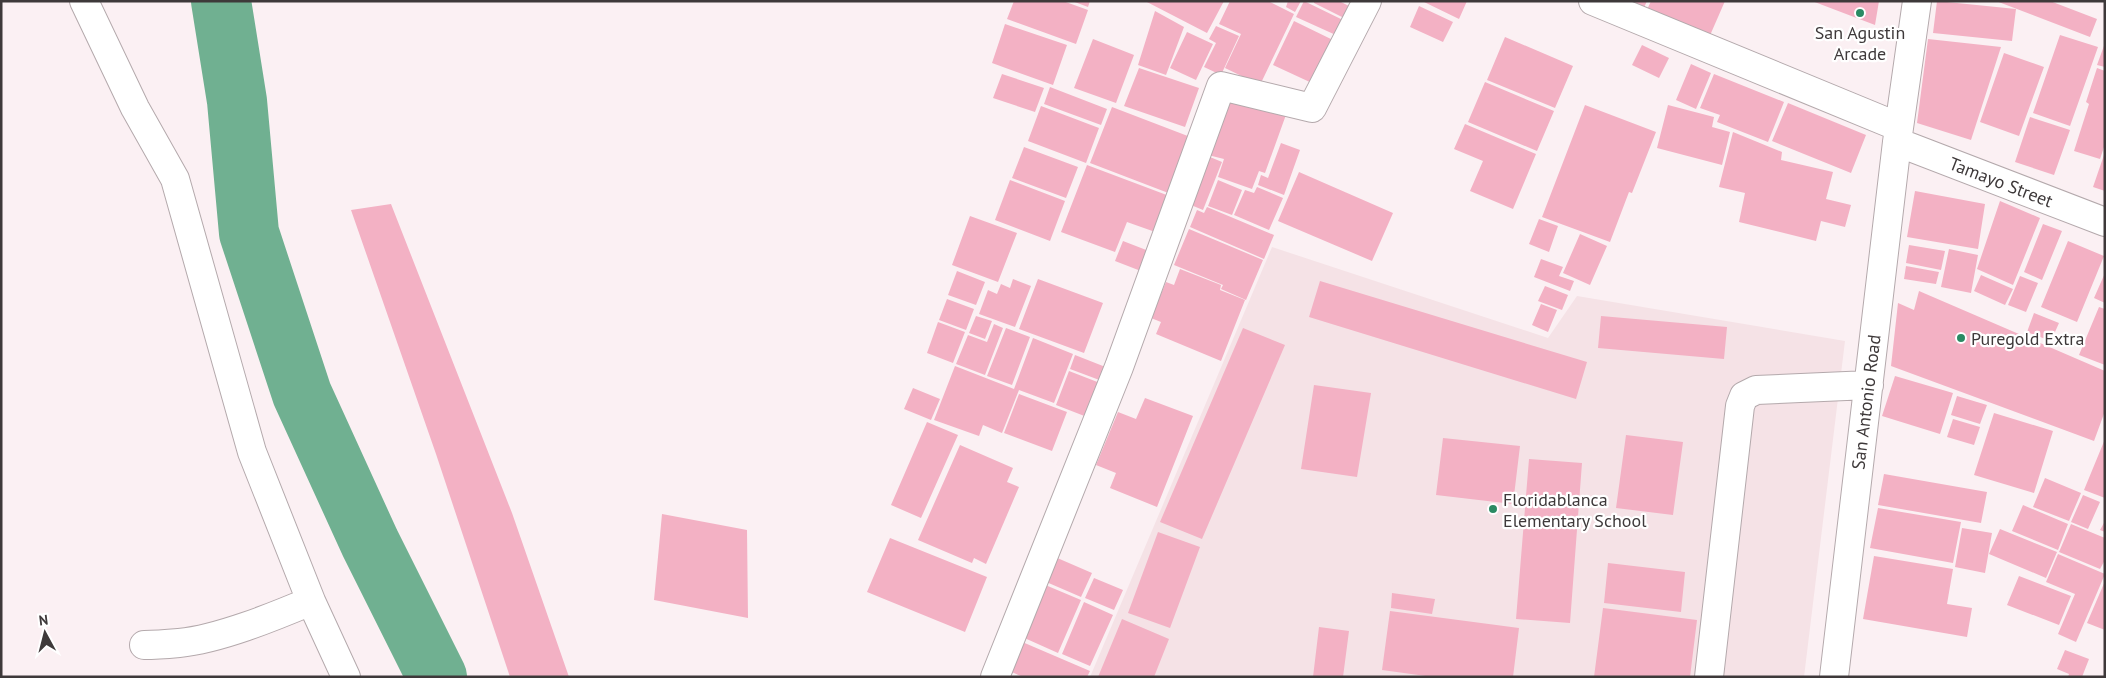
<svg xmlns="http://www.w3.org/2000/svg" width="2106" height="678" viewBox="0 0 2106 678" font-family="'PT Sans',sans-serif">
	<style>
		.built { fill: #f5e2e6 }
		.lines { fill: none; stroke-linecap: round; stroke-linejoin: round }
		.river { stroke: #70b091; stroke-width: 60 }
		.building { fill: #f3b1c4 }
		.minor-casing { stroke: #b4a9ac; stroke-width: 30 }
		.minor { stroke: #fff; stroke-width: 28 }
		.poi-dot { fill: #2a8a63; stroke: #fff; stroke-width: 2 }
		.labels { text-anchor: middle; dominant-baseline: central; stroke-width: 4.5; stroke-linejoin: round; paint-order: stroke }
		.poi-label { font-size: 18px; fill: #3e393a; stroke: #fff; text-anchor: start }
		.street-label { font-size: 18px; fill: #3e393a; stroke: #fff }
	</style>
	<rect width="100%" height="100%" fill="#fbf0f3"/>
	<!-- built -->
	<path class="built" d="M1272,247l276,91 29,-42 268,45 -41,336h-714z"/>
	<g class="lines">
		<!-- river -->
		<path class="river" d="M221,1l16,100 12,132 53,161 68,149 67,134"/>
	</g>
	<!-- building -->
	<path class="building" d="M1014,1h49l25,9 -12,34 -69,-25z
		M1072,1h18l-2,6z
		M1145,1h79l-17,32z
		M1230,1h38l26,13 -34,71 -35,-17 16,-34 -22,-10z
		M1288,1h13l-6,11 -9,-5z
		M1304,1l41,20 -7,15 -42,-19z
		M1314,1h25l12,6 -5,12 -32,-16z
		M1422,1h45l-8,18z
		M1616,1h31l-5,11z
		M1651,1h74l-17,39 -62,-28z
		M1812,1h67l-4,24z
		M1937,1l79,8 -4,32 -79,-8z
		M1996,1h54l47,18 -7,18z
		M1419,6l34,16 -10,20 -33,-15z
		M1155,11l29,16 -18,48 -28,-10z
		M1294,21l41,20 -21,43 -41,-19z
		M1005,24l62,21 -14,40 -61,-22z
		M1216,26l23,10 -18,39 -17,-8 12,-24 -7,-4z
		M1187,32l26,12 -17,36 -26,-12z
		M2060,35l38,12 -28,79 -37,-13z
		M1505,37l68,29 -18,42 -68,-28z
		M1093,39l41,16 -18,48 -42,-15z
		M1928,39l73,8 -30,93 -54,-17z
		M2105,43v24l-8,-2z
		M1642,45l27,13 -10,20 -27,-13z
		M2004,53l40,14 -25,69 -39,-14z
		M1691,64l20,9 -15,36 -20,-9z
		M1139,68l60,20 -14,39 -61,-21z
		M2097,68l8,3v73l-5,15 -26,-8 15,-47 -3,-2z
		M1002,74l42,14 -9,24 -42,-14z
		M1714,74l70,28 -16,40 -51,-20 3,-7 -20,-7z
		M1485,82l69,29 -17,40 -69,-29z
		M1050,87l57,22 -6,16 -57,-21z
		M1231,92l56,20 -22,61 -6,-2 -7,18 -34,-12 6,-18 -16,-4z
		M1788,103l78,32 -15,38 -79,-32z
		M1585,105l71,27 -24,61 -3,-1 -19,50 -68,-25z
		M1668,105l46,12 -2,10 18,5 -8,33 -65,-17z
		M1041,106l58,22 -13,35 -58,-22z
		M1112,107l81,31 -22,56 -81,-31z
		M2030,117l40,13 -16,45 -39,-13z
		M1465,124l71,30 -23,55 -43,-18 13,-30 -29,-12z
		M1733,132l49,20 -1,8 52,12 -7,27 25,6 -6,22 -24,-6 -5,20 -77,-19 6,-29 -26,-6z
		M1281,143l19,7 -16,45 -26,-10 3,-10 7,3z
		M1024,147l54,20 -12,31 -54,-20z
		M2105,152v39l-12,-4z
		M1210,157l12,5 -19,48 -12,-5z
		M1087,165l85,32 -14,36 -31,-11 -12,30 -54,-20z
		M1299,172l94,41 -21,48 -94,-40z
		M1010,180l55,21 -15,40 -55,-21z
		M1218,180l24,10 -10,25 -24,-9z
		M1257,187l26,11 -14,32 -35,-15 11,-25 9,3z
		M1915,191l70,13 -7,45 -71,-12z
		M2000,201l40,17 -27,67 -36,-16z
		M391,204l121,309 57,164h-59l-74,-223 -85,-244z
		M1207,207l67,28 -10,24 -74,-32 7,-17 7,3z
		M970,216l47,17 -19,49 -46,-17z
		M1539,219l19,7 -9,26 -20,-8z
		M2043,224l19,7 -20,49 -18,-8z
		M1189,229l74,31 -17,40 -25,-11 2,-4 -49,-20z
		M1580,234l27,12 -17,39 -27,-12z
		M1123,241l31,12 -8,20 -31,-12z
		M2068,241l36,15 -27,66 -36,-15z
		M1909,245l36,6 -4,19 -35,-7z
		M1949,249l29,6 -7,38 -30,-6z
		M1541,259l22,8 -4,9 15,5 -4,10 -36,-14z
		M1906,266l33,6 -3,12 -32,-5z
		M1180,269l41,16 -1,5 25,10 -24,61 -65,-27 5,-12 -10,-4 15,-36 8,3z
		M957,271l28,11 -9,23 -28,-10z
		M2105,273v30l-11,-5z
		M1981,275l32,14 -8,16 -31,-14z
		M2020,276l18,7 -12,29 -18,-7z
		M1013,279l18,7 -16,41 -36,-13 9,-24 9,4 4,-10 9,4z
		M1038,279l65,24 -19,50 -65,-24z
		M1320,281l267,81 -11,37 -267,-82z
		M1545,286l23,9 -6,15 -24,-9z
		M1919,291l186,80v40l-11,30 -203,-75 7,-63 16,7z
		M947,299l27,10 -8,21 -27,-10z
		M1541,304l16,6 -9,22 -16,-7z
		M2099,307l6,2v56l-26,-10z
		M2034,313l25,10 -8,18 -24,-9z
		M976,316l16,5 -7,18 -16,-6z
		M1601,316l126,11 -3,32 -126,-11z
		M938,322l27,10 -12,31 -26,-10z
		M994,324l9,4 -18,47 -29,-11 12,-29 19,7z
		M1006,328l24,9 -18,48 -25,-9z
		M1243,328l42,17 -83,194 -42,-17z
		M1033,338l40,16 -19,49 -35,-13 -17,43 -19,-8 -4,11 -45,-16 21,-54 59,23z
		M1075,355l33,13 -6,13 -32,-12z
		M1069,371l31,12 -13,34 -31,-12z
		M1895,376l58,17 -13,41 -58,-18z
		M1314,385l57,8 -14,84 -56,-8z
		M913,388l27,11 -9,21 -27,-11z
		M1019,394l48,18 -15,39 -48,-18z
		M1957,396l30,9 -7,19 -29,-9z
		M1145,398l48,18 -36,91 -47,-19 6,-15 -20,-8 22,-53 18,7z
		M1994,413l59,18 -19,62 -60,-18z
		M1953,419l27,8 -6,18 -27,-8z
		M927,422l31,13 -37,83 -30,-13z
		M1626,435l57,7 -10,73 -57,-7z
		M1443,438l77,8 -7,58 -77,-9z
		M2105,439v59l-21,-8z
		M960,445l53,23 -6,14 12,5 -33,77 -12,-6 -2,5 -54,-23z
		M1529,459l53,4 -12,160 -54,-4z
		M1884,474l103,18 -6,31 -103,-18z
		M2045,478l36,15 -12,28 -36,-14z
		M2083,495l17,7 -12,27 -17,-7z
		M2023,505l45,19 -10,26 -46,-19z
		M1878,508l83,14 -8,41 -83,-15z
		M662,514l85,16 1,88 -94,-18z
		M2105,521v11l-5,-2z
		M2071,524l34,14v22l-5,9 -41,-17z
		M1962,528l30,5 -7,40 -30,-6z
		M2000,529l57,23 -11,26 -57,-24z
		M1158,532l42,15 -30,81 -42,-15z
		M890,538l97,39 -22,55 -98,-40z
		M2058,554l47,20 -29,68 -18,-8 17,-40 -29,-12z
		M1874,556l79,13 -6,35 25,4 -5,29 -104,-18z
		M1055,557l37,16 -11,24 -37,-16z
		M1608,563l77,9 -4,40 -77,-9z
		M2019,576l52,20 -12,29 -52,-20z
		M1094,578l29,12 -9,20 -29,-12z
		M2105,581v49l-18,-7z
		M1043,584l38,16 -23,53 -38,-17z
		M1392,593l43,6 -3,15 -41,-6z
		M1084,602l29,13 -23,51 -28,-12z
		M1603,608l94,12 -7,57h-96z
		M1390,611l129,17 -6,49h-80l-51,-7z
		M1122,619l47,20 -15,38h-56z
		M1319,627l30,4 -6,46h-30z
		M1020,641l70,30 -3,6h-64l-16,-7z
		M2065,650l24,9 -7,18h-14l1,-3 -12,-5z"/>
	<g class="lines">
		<!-- minor casing -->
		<g class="minor-casing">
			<path id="minor" d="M84,1l51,107 40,71 77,273 59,149
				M1593,1l306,126
				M1897,142l208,80
				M144,645c12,0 24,-1 35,-2 40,-4 94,-26 132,-42l35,76
				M995,677l124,-310 102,-281 91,22 55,-107
				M1709,677l31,-271 4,-10 12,-6 113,-5
				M1834,677l63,-535 20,-141"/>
		</g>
		<!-- minor -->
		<use href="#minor" class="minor"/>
	</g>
	<!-- markers -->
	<g class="poi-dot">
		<circle cx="1860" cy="13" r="5"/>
		<circle cx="1961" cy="338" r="5"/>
		<circle cx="1493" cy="509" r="5"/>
	</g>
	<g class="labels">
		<!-- poi labels -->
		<g class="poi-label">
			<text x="1860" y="32" text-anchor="middle">San Agustin<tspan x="1860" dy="21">Arcade</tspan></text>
			<text x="1971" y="338">Puregold Extra</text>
			<text x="1503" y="499">Floridablanca<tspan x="1503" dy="21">Elementary School</tspan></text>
		</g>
		<!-- street labels -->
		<g class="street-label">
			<text transform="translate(2001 182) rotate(21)">Tamayo Street</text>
			<text transform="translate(1866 402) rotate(-83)">San Antonio Road</text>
		</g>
	</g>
	<!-- border -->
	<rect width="2106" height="678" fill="none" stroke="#3e393a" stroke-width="5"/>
	<!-- north arrow -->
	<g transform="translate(45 633) rotate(353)" stroke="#ffffff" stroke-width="4" paint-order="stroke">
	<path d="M0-4L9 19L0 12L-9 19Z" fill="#3e393a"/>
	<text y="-8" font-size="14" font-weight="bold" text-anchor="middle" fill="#3e393a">N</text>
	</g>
</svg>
